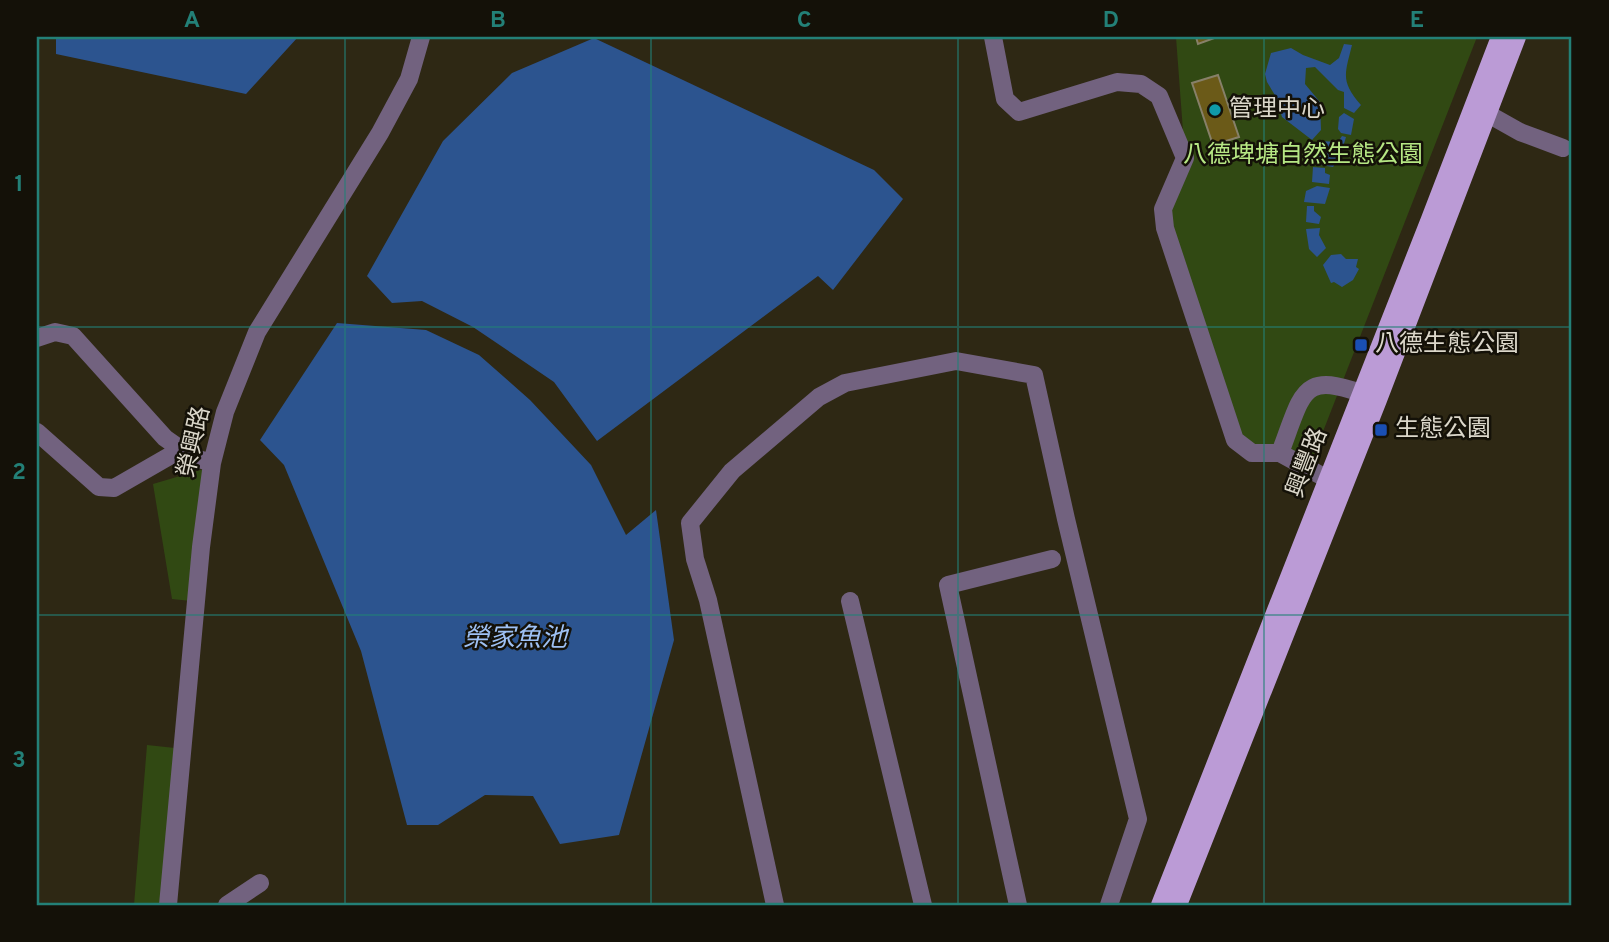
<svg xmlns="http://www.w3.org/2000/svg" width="1609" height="942" viewBox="0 0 1609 942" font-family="Overpass,'Noto Sans TC',sans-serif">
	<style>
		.green { fill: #314913 }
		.water { fill: #2c548f }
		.building { fill: #6b5a18; stroke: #878069; stroke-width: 2 }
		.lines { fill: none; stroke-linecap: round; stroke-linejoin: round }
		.minor { stroke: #72627f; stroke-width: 18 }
		.major { stroke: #bb9bd6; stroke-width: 18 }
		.grid { fill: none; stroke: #238077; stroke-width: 2; stroke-opacity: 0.55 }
		.culture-dot { fill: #0f9aa8; stroke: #141108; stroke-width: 2.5 }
		.transit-dot { fill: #1a4fb4; stroke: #141108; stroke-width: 2.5 }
		.labels { text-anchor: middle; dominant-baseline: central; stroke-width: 5; stroke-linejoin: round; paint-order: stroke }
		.poi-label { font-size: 24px; fill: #dbd7ca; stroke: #141108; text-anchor: start }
		.park-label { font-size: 24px; fill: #b6e784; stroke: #141108 }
		.street-label { font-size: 24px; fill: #dbd7ca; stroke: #141108 }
		.water-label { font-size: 26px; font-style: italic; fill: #9ec1f4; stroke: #141108 }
		.neatline { fill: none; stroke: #238077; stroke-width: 2.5 }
		.grid-label { font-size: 23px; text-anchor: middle; font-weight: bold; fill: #238077 }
	</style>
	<rect width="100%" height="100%" fill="#2e2814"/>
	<!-- green -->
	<path class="green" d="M1176,37h301l-169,433 -73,-30 -70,-212 20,-70z
		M207,468l-16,133 -19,-2 -19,-115z
		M147,745l28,3 -13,157h-28z"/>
	<!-- water -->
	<path class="water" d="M56,37h242l-52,57 -190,-40z
		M594,38l280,132 29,29 -70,91 -15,-14 -221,165 -43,-59 -81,-55 -51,-26 -30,2 -25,-27 76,-135 69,-68z
		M1344,44l8,1c-7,29 -12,36 9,60l-7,8 -10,-5v-16l-6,-2 -23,-23 -9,1 -1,16 15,18 1,28 -9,10 -30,-23 -6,-20 -9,-15 -2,-8 6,-21 20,-5 12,7 27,10 9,-7z
		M1344,113l10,6 -3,16 -10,-2 -3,-4 1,-12z
		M1342,136l4,1 -6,20 -7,10 -18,-3 -1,-12 7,-11 17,1z
		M1313,167l12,1v5l5,2 -1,9 -17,-2z
		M1317,186l13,2 -5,16 -21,-2 2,-11z
		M1307,206h7v5l7,6 -2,7 -13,-2z
		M1320,228l-1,7 7,13 -9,9 -8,-8 -3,-20z
		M1341,254l5,5h12l-2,8 3,2 -6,11 -11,7 -8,-5 -3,1 -8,-18 8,-10z
		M337,323l89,7 53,25 51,45 61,65 35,70 30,-25 18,130 -55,195 -59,9 -27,-48 -48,-1 -47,30h-31l-46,-174 -77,-186 -24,-25z"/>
	<!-- building -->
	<path class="building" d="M1196,37h21l-19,7z
		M1218,75l21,62 -26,8 -21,-62z"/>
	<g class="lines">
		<!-- minor -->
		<path class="minor" d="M993,37l12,62 14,13 98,-30 24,2 18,12 26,62 -22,51 2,19 70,212 17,13h28l60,33
			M1488,114l32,18 43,16
			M37,338l18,-6 18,4 92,102 27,19 20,6
			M37,432l62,55 15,1 66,-38
			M1280,453c25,-66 21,-83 95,-55
			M850,601l73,304
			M168,905l33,-358 11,-84 13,-51 32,-80 123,-199 29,-54 12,-42
			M227,905l33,-22
			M775,905l-67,-305 -13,-41 -5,-36 42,-52 87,-74 26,-14 111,-22 78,14 32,144 72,300 -29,86
			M1018,905l-70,-320 104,-26"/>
		<!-- major -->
		<path class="major" d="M1160,905l270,-686 70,-182
			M1178,905l200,-505 139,-363"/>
	</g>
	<!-- grid -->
	<path class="grid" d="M345,37v868M651,37v868M958,37v868M1264,37v868M37,327h1535M37,615h1535"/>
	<!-- markers -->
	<circle class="culture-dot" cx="1215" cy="110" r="7"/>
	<g class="transit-dot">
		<rect x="1354" y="338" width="14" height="14" rx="3.5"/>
		<rect x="1374" y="423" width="14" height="14" rx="3.5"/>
	</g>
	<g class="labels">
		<!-- poi labels -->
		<g class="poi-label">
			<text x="1229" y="110">管理中心</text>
			<text x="1375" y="345">八德生態公園</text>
			<text x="1395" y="430">生態公園</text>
		</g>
		<!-- park labels -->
		<g class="park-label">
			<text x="1303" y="156">八德埤塘自然生態公園</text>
		</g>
		<!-- street labels -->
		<g class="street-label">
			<text transform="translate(195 442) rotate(-77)">榮興路</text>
			<text transform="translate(1308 463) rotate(-69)">興豐路</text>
		</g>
		<!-- water labels -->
		<g class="water-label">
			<text x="515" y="639">榮家魚池</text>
		</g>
	</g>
	<!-- border -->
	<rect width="1609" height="942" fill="none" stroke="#141108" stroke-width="77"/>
	<rect x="38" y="38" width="1532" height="866" class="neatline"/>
	<g class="grid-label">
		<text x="192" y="27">A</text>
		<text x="498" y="27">B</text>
		<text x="804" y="27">C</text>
		<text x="1111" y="27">D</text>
		<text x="1417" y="27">E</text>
		<text x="19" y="191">1</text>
		<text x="19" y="479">2</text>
		<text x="19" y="767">3</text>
	</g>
</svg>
